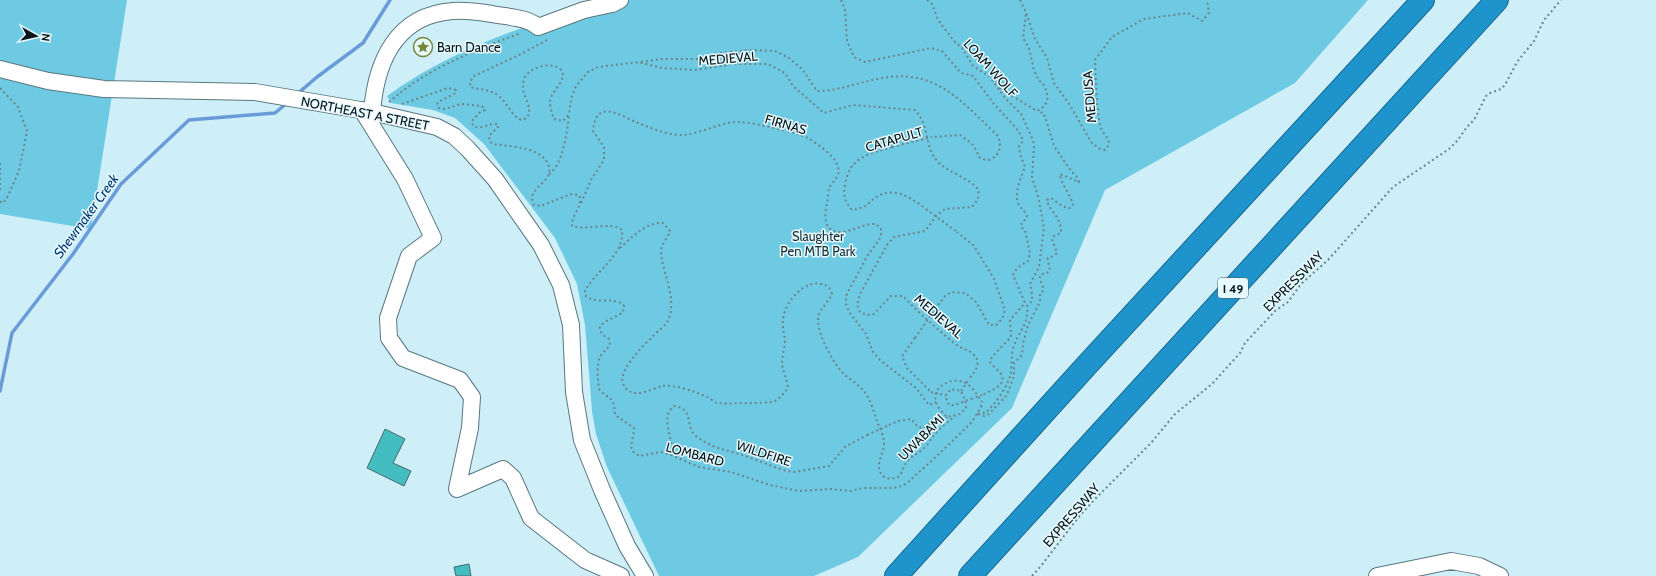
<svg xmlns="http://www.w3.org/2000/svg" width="1656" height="576" viewBox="0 0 1656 576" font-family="Cabin,sans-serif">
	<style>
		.green { fill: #6ecae2 }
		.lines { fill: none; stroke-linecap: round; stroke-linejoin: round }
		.stream { stroke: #6a9bd8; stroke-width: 3.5 }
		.building { fill: #43bdbf; stroke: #49696a }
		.minor-casing { stroke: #59777f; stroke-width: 18 }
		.highway-casing { stroke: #17678d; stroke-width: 24 }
		.path { stroke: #6d848a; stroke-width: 2; stroke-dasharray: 2 3; stroke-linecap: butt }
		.minor { stroke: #fff; stroke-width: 16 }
		.highway { stroke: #1f94cc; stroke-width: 22 }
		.path-bridge { stroke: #6d848a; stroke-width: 2; stroke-dasharray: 2 3; stroke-linecap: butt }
		.labels { text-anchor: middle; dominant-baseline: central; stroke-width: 3; stroke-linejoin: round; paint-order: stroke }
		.shield { fill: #e6faff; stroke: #4b595d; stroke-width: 1 }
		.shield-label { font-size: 12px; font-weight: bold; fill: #081417 }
		.poi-label { font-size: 13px; fill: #081417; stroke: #e6faff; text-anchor: start }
		.street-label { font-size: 13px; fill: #081417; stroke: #e6faff }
		.park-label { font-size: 13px; fill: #192d32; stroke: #e6faff }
		.water-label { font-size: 14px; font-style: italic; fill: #073a72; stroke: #e6faff }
	</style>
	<rect width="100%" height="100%" fill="#ceeff8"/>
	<!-- green -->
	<path class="green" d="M0,0h127l-36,229 -91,-15z
		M609,0h759l-73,83 -190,107 -93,218 -154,149 -44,19h-155l-52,-109 -11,-33 -4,-23 -7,-86 -8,-41 -22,-46 -71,-94 -29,-26 -22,-8 -42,-7 -4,-7c66,-48 145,-73 222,-96z"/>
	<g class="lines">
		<!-- stream -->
		<path class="stream" d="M296,95l21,-18 46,-34 27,-43
			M0,391l12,-58 61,-79 48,-70 68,-64 86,-7 12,-10"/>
	</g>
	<!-- building -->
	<path class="building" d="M385,429l20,10 -12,24 18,8 -7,15 -37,-18z
		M469,564l2,12h-15l-2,-9z"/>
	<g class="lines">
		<!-- minor casing -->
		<g class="minor-casing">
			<path id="minor" d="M0,69l48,12 56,8 151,3 117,20 65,15 17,9 13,12 28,31 46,66 20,40 10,40 3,67 8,48 20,50 25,56 18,30
				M362,110l43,69 28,59 -24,18 -21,62 1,20 14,20 57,22 12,17 -2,31 -13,61 46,-20 10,9 18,40 54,42 36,16
				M372,112c4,-50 24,-97 81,-101 13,-1 26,1 39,3 14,3 35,3 46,13l46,-17 28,-6 8,-4
				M1377,576l74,-15 28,5 21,10"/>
		</g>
		<!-- highway casing -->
		<g class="highway-casing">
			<path id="highway" d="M896,576l190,-210 337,-366
				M970,576l527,-576"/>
		</g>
		<!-- path -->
		<path class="path" d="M841,0l4,9 2,32 7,16 11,5 66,-14 11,3 19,22 12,3 21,28 22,24 5,7 2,6 -4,5 1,8 5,13c-4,11 -12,27 -6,38 3,4 6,7 8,11l-1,3 -4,3 -1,5 4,3 5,23 -2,8 -11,7 -4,7 12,28 -15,17 1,17 -19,20 -2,5c3,4 8,8 11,12 7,12 -12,17 -19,21
			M927,0l5,4 6,16 16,21 8,7 11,18 17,11 15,21 16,16 12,26 1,6 -2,31 6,19 6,32 -5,39 -9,17 2,10v7l-5,5c2,20 -9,25 -14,43 -2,8 -1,16 -2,24 -2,11 -16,32 -25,39 -2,1 -6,1 -9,2
			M1020,0l6,12 9,27 12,19 7,25 16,22 21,37 9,7 5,1c10,-11 -3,-14 -5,-25 -4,-21 -4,-44 -5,-65l17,-23 32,-18 44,-6 14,8 7,-8 -2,-13
			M547,40l-28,15 -45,21 -4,6v5c11,3 21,2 30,10 8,7 11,18 21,23l6,-2c8,-14 -10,-24 -2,-41 3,-5 8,-8 14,-10 7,-2 15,-3 21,2 10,9 -9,22 -10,32 0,6 2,13 4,18l9,2 6,-7 2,-15 5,-13 12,-14 10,-5 41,-5 23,6 34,2 37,-6h35l17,9 8,13 31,27 29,-8 62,5c16,17 8,37 24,53 9,9 36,18 39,27 1,2 0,7 0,9l-6,8 -27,2 -8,6 -12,16 -31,6 -7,8 -27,49 -3,11 3,7 7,3 7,-1 17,-18h12c16,17 33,32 51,47 11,9 16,4 24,18l-2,9 -7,9
			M641,62l21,-3h35l22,-6 31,-3 25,1 14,7 13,11 15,22c23,0 44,-10 66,-13 53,-10 80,25 115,58 4,11 2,18 -8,24 -16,-1 -9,-5 -17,-15 -4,-4 -9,-7 -13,-10l-28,2
			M0,88l18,19 9,24 -8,40 -13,29 -4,3 -2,-2
			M999,88l38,23c14,-7 12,-17 5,-29l-3,-1 -5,-11 -5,-22 -6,-10 3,-25
			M389,102c37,-33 86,-52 132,-69
			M402,104l46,-16 8,2 -2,4 -16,8 -1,3 2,3 6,1 16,-5 21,2 3,4 -6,3 -7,8 1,5c9,4 15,-3 25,-2v3l-9,9 1,6 4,2c17,3 45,2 54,20 1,3 2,6 1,10 -3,10 -23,17 -15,31l7,1 30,-12 8,1c5,11 -8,20 -7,31 14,5 40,-5 50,4 3,25 -27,41 -37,61v4c11,11 30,0 39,11l-1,6c-9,8 -38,12 -14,27l1,6c-3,5 -8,7 -10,12 -4,9 -2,23 -1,32 11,12 15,6 16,26l19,13c0,9 -4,15 -2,23l7,5 22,-4 10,3 28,12 32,5 39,13 29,6 31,-2 21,2 12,-3h30l9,-2 5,-3 32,-29 33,-32 9,-15 1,-5c-5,-7 -11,-18 -19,-20 -12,-5 -32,5 -27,20 1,5 7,11 11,15l13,-3 6,-6 -1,-8 -4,-9 -10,-2 -6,7 4,9c9,1 13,-4 22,-6
			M892,147c-23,7 -43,10 -47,38 -2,11 0,17 7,25 19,-3 15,-9 28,-15 16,-8 33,4 46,14
			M0,163v30
			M549,174c14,-9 18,-42 20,-58
			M581,203l11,-25 12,-18v-13l-11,-16c3,-34 27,-15 45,-8 13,5 29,12 44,12 17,-1 35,-11 52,-13 10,-2 66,11 74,16 9,6 27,17 30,29 3,9 -5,14 -9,21 -1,4 -1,10 -2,15 -2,11 -5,27 11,29 13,1 25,-9 38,-8l5,5v8l-13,18 -18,33 -4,8v8l3,8 17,22 7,18 7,8 36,28 13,17 7,-3
			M620,248c12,-11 26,-26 43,-25l7,8c-2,7 -9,13 -9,20 1,24 19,50 5,73 -11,10 -49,44 -43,59 7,19 27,6 40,3 10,-2 34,6 44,11 3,1 7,5 10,6 5,1 50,0 55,-1 7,-2 11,-8 16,-14 -1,-9 -5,-17 -6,-24 0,-7 2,-14 3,-21 0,-8 -3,-15 -2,-22 0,-12 10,-26 20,-33 10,-6 16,-6 26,-1l3,7c-3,7 -10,13 -13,20 -5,15 12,44 21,56 7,8 17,13 23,20 8,9 11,23 15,34 3,6 6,13 6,20 0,8 -5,14 -5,21 0,14 10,16 21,11 8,-23 13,-16 27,-31 3,-3 4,-7 7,-10 6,-7 14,-13 21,-19
			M935,309l10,-13 7,-4 13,1 11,9 13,23h7l6,-6 3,-9 -11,-31 -20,-33 -17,-14
			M915,338l-13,18 5,12 24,24
			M961,391l3,-4
			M940,394l5,2
			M978,414l6,2 5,-2 18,-19 7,-19v-13l8,-8 1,-11 5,-19 12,-23v-9l3,-2c1,-6 -4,-10 -3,-16l9,-3c2,-5 -2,-9 -1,-14l6,-2 3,-3 -5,-14 2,-3 7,-3c1,-16 -13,-23 -14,-33l4,-2 11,8 8,2 3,-3c-2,-10 -13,-22 -13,-31l19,8 -3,-6 -5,-5 -17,-25 -9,-30 -3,-1 -1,-5
			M889,425l9,-4 13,-2 7,8 6,1 7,-6 9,-1 7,-4
			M672,454c2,-15 -13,-37 2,-48 21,3 10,20 22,30 13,11 30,14 46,19 15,5 29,11 44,16l9,1 34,-6 16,-19 22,-12
			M1032,576l9,-10 36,-47 18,-20 56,-56 24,-29 37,-30 28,-31 5,-10 30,-32 13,-9 13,-18 27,-24 65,-73 56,-38 8,-8 10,-14 7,-7 12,-24 4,-3 11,-4 4,-4 12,-23 17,-21 10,-21 17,-20"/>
		<!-- minor -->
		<use href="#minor" class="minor"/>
		<!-- highway -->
		<use href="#highway" class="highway"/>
		<!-- path-bridge -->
		<path class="path-bridge" d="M892,147l40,-10
			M926,209l31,23
			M915,338l20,-29
			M964,387l5,-8
			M931,392l9,2
			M971,399l11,-4
			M867,435l22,-10"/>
	</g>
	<!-- icons -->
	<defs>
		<g id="sight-ring" transform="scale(1)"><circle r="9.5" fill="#e6faff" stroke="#768737" stroke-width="1.5"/><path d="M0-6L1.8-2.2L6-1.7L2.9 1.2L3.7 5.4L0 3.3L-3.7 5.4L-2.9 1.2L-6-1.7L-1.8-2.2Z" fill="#768737"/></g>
	</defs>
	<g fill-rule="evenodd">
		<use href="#sight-ring" x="423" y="47"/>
	</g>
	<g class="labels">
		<!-- shield labels -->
		<rect class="shield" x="1218" y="278" width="30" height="20" rx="3"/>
		<g class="shield-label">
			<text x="1233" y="288">I 49</text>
		</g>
		<!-- poi labels -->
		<g class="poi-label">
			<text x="437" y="47">Barn Dance</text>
		</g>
		<!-- street labels -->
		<g class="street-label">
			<text transform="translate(728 58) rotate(-5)">MEDIEVAL</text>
			<text transform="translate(991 68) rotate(48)">LOAM WOLF</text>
			<text transform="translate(1089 97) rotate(-95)">MEDUSA</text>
			<text transform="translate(365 113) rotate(11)">NORTHEAST A STREET</text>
			<text transform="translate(786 124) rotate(16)">FIRNAS</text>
			<text transform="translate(894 139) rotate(-16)">CATAPULT</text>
			<text transform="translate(1293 281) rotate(-45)">EXPRESSWAY</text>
			<text transform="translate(939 316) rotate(41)">MEDIEVAL</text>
			<text transform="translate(921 437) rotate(-45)">UWABAMI</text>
			<text transform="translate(764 453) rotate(18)">WILDFIRE</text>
			<text transform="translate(695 454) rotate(15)">LOMBARD</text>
			<text transform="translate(1071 515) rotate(-49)">EXPRESSWAY</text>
		</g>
		<!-- park labels -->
		<g class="park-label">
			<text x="818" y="236">Slaughter<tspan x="818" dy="15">Pen MTB Park</tspan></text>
		</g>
		<!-- water labels -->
		<g class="water-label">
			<text transform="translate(86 216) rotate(-54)">Shewmaker Creek</text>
		</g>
	</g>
	<!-- north arrow -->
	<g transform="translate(36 36) rotate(98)" stroke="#e6faff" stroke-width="3" paint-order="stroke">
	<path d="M0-3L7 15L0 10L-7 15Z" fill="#081417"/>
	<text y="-6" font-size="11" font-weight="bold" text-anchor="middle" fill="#081417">N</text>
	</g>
</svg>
